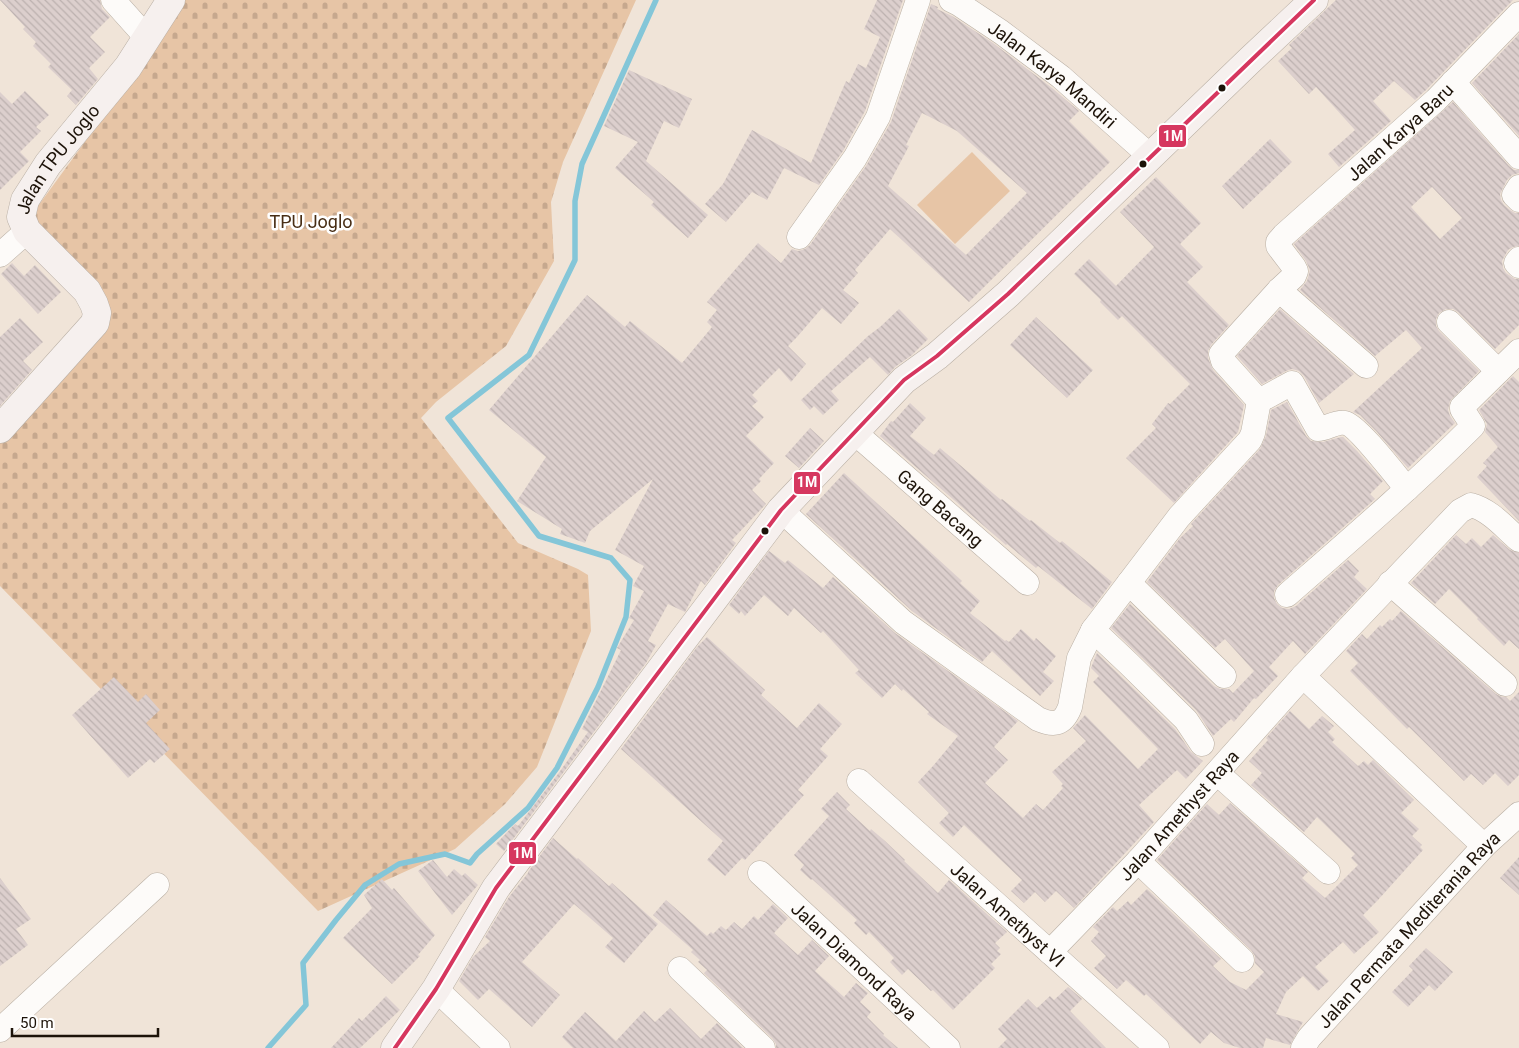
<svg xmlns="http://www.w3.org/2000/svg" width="1519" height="1048" viewBox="0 0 1519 1048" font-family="Roboto,sans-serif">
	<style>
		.green { fill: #e7c5a6 }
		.cemetery { fill: url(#cemetery-stones) }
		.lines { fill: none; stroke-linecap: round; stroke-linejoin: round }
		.stream { stroke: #84c6d8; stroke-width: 5.5 }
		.building { fill: url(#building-back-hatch); fill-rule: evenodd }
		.street-casing { stroke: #b9afa4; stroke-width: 25 }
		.secondary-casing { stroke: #b9afa4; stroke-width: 29 }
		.street { stroke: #fdfbf9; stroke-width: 24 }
		.secondary { stroke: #f6f0ee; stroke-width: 28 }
		.bus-1-casing { stroke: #fff; stroke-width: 8 }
		.bus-1 { stroke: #d6375f; stroke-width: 4 }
		.bus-dot { fill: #1d1309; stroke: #fff; stroke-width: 2 }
		.labels { text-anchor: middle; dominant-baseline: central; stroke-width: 5; stroke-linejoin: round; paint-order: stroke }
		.street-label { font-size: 18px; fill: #1d1309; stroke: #fff }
		.park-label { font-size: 18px; fill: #482e15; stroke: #fff }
		.line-badge { stroke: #fff; stroke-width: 2 }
		.badge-label { font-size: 14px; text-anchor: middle; font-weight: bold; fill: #fff }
	</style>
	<defs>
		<pattern id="cemetery-stones" width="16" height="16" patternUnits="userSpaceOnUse" patternTransform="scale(1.25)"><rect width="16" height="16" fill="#e7c5a6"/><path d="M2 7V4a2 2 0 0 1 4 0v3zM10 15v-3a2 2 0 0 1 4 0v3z" fill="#c6a88e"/></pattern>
		<pattern id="building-back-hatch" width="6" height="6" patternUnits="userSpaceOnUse" patternTransform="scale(1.25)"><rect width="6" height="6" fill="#dccfcd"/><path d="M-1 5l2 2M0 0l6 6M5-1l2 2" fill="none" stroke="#bcb1af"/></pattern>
	</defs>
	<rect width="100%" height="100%" fill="#f0e4d8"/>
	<!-- green -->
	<path class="green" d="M972,152l38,39 -55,53 -38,-39z"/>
	<!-- cemetery -->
	<path class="cemetery" d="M183,0h453l-73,162 -12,40 3,59 -48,85 -70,56 -15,16 97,125 60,26 10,6 3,56 -54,136 -32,37 -50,45 -137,62 -318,-325v-154l109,-118 -78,-76 7,-32 98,-134z"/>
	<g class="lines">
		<!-- stream -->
		<path class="stream" d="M268,1048l38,-43 -3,-42 33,-43 29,-35 34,-21 46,-10 25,9 7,-9 51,-46 29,-40 41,-81 28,-70 4,-37 -19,-22 -72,-22 -91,-118 81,-63 46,-95v-59l7,-37 74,-164"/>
	</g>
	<!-- building -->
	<path class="building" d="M0,0h100l2,9 8,8 -20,20 15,15 -16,16 9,11 -22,26 -9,-9 5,-6 -24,-23 3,-3 -18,-18 3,-4 -13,-13 2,-2z
		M877,0h26l-38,111 -22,40 -24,34 -35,-17 -17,32 -15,-8 -26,30 -21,-18 18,-20 29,-54 59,33 35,-82 3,2 9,-19 8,4 14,-31 -16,-8z
		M1336,0h177l-87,90 -11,10 -21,-19 -21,20 18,20 -52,46 -11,-13 27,-24 -39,-43 -7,7 -31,-33 14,-13 -3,-3z
		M931,4l7,3 -1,2 15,7 41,27 59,45 27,23 -10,10 41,41 -141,140 -79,-73 -35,41 3,3 -15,17 16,13 -18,21 -19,-16 -25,29 -9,9 18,18 -15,18 -12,-14 -27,27 6,6 -6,5 12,11 -18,19 28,27 -15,16 2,2 -9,9 14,14 -34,36 4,3 -31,42 -4,-4 -16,31 -17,-8 -20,37 8,4 -10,18 -142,188 -8,-7 19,-20 3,2 40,-52 30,-42 -6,-3 39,-79 -4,-2 17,-28 -5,-2 15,-27 -11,-5 11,-20 -29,-16 38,-71 -63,52 -5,12 -25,-9 2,-5 -45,-28 29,-44 -57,-47 98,-115 38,32 5,-6 52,42 30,-36 -5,-5 10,-12 -10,-8 51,-59 23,20 11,-14 6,2 7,-2 5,-4 56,-79 25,-44zM922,113l35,18 70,62 -61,62 -78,-69 21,-40 -3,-1z
		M1519,34v102l-47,-53z
		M629,70l63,29 -13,29 -15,-7 -18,40 62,54 -20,23 -37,-33 3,-3 -39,-34 23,-26 -34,-16z
		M25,91l24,24 -13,12 5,4 -21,21 9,9 -29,29v-98l12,12z
		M1453,102l56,64 5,4h5v3l-7,2 -5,5 -7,14 1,6 3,5 6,5 5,3h4v33l-6,1 -5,3 -6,11 1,7 3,5 9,6h4v46l-24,24 -37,-37 -5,-3h-7l-7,4 -3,6v7l3,5 40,40 -29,30 -2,9 2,6 5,7 -47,45 -31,-36 -17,-17 -7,-3 69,-64 -16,-18 -31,26 -75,-66 7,-9 3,-11 -4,-9 -12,-17zM1432,187l30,31 -22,21 -29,-32z
		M1270,139l22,23 -49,47 -21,-23z
		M1156,177l45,46 -21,21 23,23 -16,15 42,43 -18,20 -3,6v7l5,12 31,35 -6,27 -64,71 -48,-45 30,-30 -4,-4 16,-21 2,1 20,-20 -68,-68 -4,4 -18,-18 1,-2 -27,-26 15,-15 27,27 38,-39 -34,-35z
		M12,263l12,13 11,-11 26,27 -23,22 -37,-40z
		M899,309l29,30 -16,16 -17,12 -7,8 -18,-18 -39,34 8,9 -16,15 -9,-9 -4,4 -9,-10 67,-64 12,-9z
		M1280,309l74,65 -35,29 -15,-27 -5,-5 -7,-2 -6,2 -24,13 -25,-28z
		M1036,317l57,53 -26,28 -57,-53z
		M20,318l23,24 -20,19 9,9 -32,36v-69z
		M1513,376l6,6v139l-42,-44 10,-11 -4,-3 15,-16 -13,-15 2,-8 -8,-14z
		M1287,402l19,34 5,5 12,1 18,-5h2l14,14 26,30 -13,13 5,5 -97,86 -4,6v7l3,6 5,4 7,1 7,-3 52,-46 11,11 -5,6 13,12 -62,65 -12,-13 -24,26 9,9 -22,23 -2,-1 -20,24 -3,-3 -18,17 -17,-26 -85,-82 19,-24 84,82 6,3h9l4,4 21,-22 -29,-32 -10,9 -68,-66 33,-44 13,-12 -2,-2 69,-75 6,-13 5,-26z
		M910,403l16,15 -16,18 24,19 6,-7 61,52 1,-1 28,22 1,-1 29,23 2,-2 50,41 -20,27 -54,-43 -2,2 -29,-24 -1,1 -126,-109 11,-15 2,1z
		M810,428l14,13 -25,27 -14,-12z
		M844,473l118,108 -2,2 20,18 -10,12 35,28 1,-1 3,2 12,-13 13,12 2,-3 20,18 -13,16 11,9 -14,15 -48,-45 -10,11 -70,-51 -106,-97z
		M1456,535l10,9 6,-6 9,9 12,-12 17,15 9,3v96l-10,-9 -5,6 -27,-27 1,-1 -29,-29 -14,15 -24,-21z
		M769,551l16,12 3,-3 35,28 10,-11 62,56 123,88 -24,26 14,13 -23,23 38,35 13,-14 7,6 20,-22 -2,-2 2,-2 -11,-12 34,-31 -13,-13 12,-13 53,54 20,-20 -65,-67 6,-6 -8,-8 6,-15 78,76 16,23 12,9 -17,18 -9,-9 -38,35 15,17 -80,86 -18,-17 -11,11 -10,-10 -11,11 -13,-12 11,-11 -58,-55 -11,12 -14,-14 10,-10 -31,-31 15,-16 25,-30 -31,-22 2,-2 -26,-23 -1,2 -7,-7 -13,14 -27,-25 4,-3 -36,-39 -2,2 -27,-25 -6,8 -24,-21 -19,21 -4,-5 -2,3 -10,-9z
		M1401,611l95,83 6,3h4l4,4 9,-9v83l-11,11 -13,-13 -12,12 -12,-11 -7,7 -55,-54 -2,2 -57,-58 8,-8 -12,-12 16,-17 5,5 13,-14 2,2 8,-8 2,2z
		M707,637l58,53 -4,5 36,33 22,-25 23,21 -22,25 8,7 -30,34 6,5 -59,65 -3,-2 -17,18 -18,-16 16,-19 -102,-92 76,-102z
		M114,677l24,25 8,-8 14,16 -14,13 24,26 -16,14 -4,-4 -22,19 -56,-63z
		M1290,711l19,18 13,-13 12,10 -6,6 7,7 -3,3 26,24 6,-5 4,4 5,-5 41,40 -13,13 18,16 -7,7 10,9 -2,2 3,3 -45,50 -15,15 16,17 -25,22 -11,-12 -28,25 14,14 -11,10 -15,-15 -17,16 -10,22 27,8 -13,23 -24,-7 -3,10h-23l-16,-5 -13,-11 -11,12 -54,-50 -2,2 -18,-16 -9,9 -23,-21 12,-12 -15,-15 8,-9 -6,-5 20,-20 4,4 11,-10 3,4 16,-16 74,70 -8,7 17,16 16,8 18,-18 -9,-9v-7l-4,-6 -94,-90 50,-56 12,11 11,-12 78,69 -6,6 23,20 33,-33 -7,-7 4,-4 -38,-37 -13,15 -53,-47 11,-12 -13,-12 19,-21 -2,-2z
		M837,792l13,13 -4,4 24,22 1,-2 14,12 20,19 -1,1 34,32 11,-13 58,52 -12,11 5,5 -3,3 4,3 -10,10 4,4 -42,42 -20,-20 -2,1 -23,-22 -6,6 -12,-13 4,-4 -25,-26 -3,3 -12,-12 3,-3 -45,-41 -1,1 -11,-10 4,-5 -10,-10 35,-39 -8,-7z
		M553,838l24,21 1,-1 31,28 3,-3 46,41 -34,39 -19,-16 8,-9 -39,-34 -52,58 38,33 -28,32 -43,-38 -11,11 -19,-19 14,-24 17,-16 -5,-4 24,-40 19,-24v-1z
		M1519,857v38l-19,-17z
		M433,860l14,17 7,-8 8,7 3,-3 13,12 -26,30 -34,-44z
		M0,878l31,41 -15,10 12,16 -28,21z
		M382,879l10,11 2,-2 41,47 -17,20 2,1 -28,28 -49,-46 29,-30 -8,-13z
		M666,900l41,36 4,-4 2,2 8,-8 5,4 8,-8 8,7 12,-13 4,4 15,-16 15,14 -14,15 24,22 14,-15 17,16 -14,15 29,26 12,-14 12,10 -8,9 11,10 -4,5 17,17 -1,1 15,13h-122v-4l-4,-6 -68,-65 3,-3 -9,-8 2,-2 -9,-8 2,-2 -40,-35z
		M1426,948l27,24 -18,19 -6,-6 -21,22 -16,-15 21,-22 -4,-4z
		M1068,987l14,12 -12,12 36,37h-108l9,-9 -9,-10 30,-30 9,9 13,-12 4,4z
		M386,996l14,14 -40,38h-29l28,-30 3,3z
		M670,1008l31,31 16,-16 26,25h-170l-11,-11 23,-25 31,29 28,-30 11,11z"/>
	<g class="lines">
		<!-- street casing -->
		<g class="street-casing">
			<g id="street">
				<path d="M113,0l34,38"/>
				<path id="s1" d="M951,0l8,4 42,28 60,45 89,79"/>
				<path d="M1453,82l66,75"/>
				<path d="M1519,187l-5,8 5,5"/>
				<path d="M799,237l56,-79 23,-41 40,-117"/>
				<path d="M0,255l27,-24"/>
				<path d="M1519,259l-3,4 3,3"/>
				<path d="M1279,290l87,76"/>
				<path d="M1449,322l49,49"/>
				<path id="s2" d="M854,432l173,151"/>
				<path id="s3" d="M1407,489c-10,-12 -50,-64 -62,-66 -9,-2 -19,6 -27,6l-26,-46 -33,18 -36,-40 -2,-7 58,-64 15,-14 2,-5 -2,-4 -16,-21v-4l6,-7 152,-135 83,-86"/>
				<path d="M781,510l122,112 135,97c16,7 25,6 32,-12l9,-49 14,-28 86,-113 71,-77 3,-7 6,-32"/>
				<path d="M1129,583l95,93"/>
				<path d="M1390,583l115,101"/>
				<path d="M1287,595c63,-55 127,-110 186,-169l-11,-17v-2l57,-56"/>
				<path d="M1093,630l35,33 58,57 16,24"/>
				<path d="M1303,676l181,170"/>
				<path d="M1217,773l111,99"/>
				<path id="s4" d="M859,781l298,267"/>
				<path d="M1138,861l104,99"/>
				<path id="s5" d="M760,873l188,175"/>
				<path id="s6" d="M1050,952l88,-91 165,-185 157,-165 11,-6c19,5 33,22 48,35"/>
				<path d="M680,969l83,79"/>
				<path d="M436,989l62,59"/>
				<path d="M0,1030l157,-145"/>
				<path id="s7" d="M1303,1048l6,-10 175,-192 35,-32"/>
			</g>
		</g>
		<!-- secondary casing -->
		<g class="secondary-casing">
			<g id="secondary">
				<path id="s8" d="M0,429l95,-106 2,-10 -3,-9 -7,-13 -60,-60 -6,-14 4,-17 23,-36 80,-97 43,-67"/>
				<path d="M395,1048l41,-59 60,-101 285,-378 123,-130 33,-24 71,-62 241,-233 65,-61"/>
			</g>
		</g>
		<!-- street -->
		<use href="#street" class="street"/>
		<!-- secondary -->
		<use href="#secondary" class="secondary"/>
		<!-- bus-1 casing -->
		<g class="bus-1-casing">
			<path id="bus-1" d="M395,1048l41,-59 60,-101 285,-378 123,-130 33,-24 71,-62 306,-294"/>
		</g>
		<!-- bus-1 -->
		<use href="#bus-1" class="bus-1"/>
	</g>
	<!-- markers -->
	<g class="bus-dot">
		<circle cx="1222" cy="88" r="4.5"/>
		<circle cx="1143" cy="164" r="4.5"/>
		<circle cx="765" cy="531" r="4.5"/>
	</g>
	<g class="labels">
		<!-- street labels -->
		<g class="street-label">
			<text stroke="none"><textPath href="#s1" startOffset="126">Jalan Karya Mandiri</textPath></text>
			<text stroke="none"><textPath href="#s3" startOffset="582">Jalan Karya Baru</textPath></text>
			<text stroke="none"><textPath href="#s8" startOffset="346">Jalan TPU Joglo</textPath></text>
			<text stroke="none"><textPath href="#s2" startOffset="115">Gang Bacang</textPath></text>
			<text stroke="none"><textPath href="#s6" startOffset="188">Jalan Amethyst Raya</textPath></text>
			<text stroke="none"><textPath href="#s4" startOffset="200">Jalan Amethyst VI</textPath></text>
			<text stroke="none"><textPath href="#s7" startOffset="159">Jalan Permata Mediterania Raya</textPath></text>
			<text stroke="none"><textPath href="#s5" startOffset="129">Jalan Diamond Raya</textPath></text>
		</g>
		<!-- park labels -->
		<g class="park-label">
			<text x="311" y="221">TPU Joglo</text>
		</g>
	</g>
	<g class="line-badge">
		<rect x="1158" y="124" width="29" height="24" rx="5" fill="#d6375f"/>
		<rect x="793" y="471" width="28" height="24" rx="5" fill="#d6375f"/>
		<rect x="508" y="841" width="29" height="24" rx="5" fill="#d6375f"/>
	</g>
	<g class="badge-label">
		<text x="1173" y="141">1M</text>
		<text x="807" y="487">1M</text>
		<text x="523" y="858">1M</text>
	</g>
	<!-- scale -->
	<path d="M12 1028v8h146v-8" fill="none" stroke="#1d1309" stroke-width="2.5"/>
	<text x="20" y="1028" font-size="15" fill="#1d1309" stroke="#ffffff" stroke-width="4" paint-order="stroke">50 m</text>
</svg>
